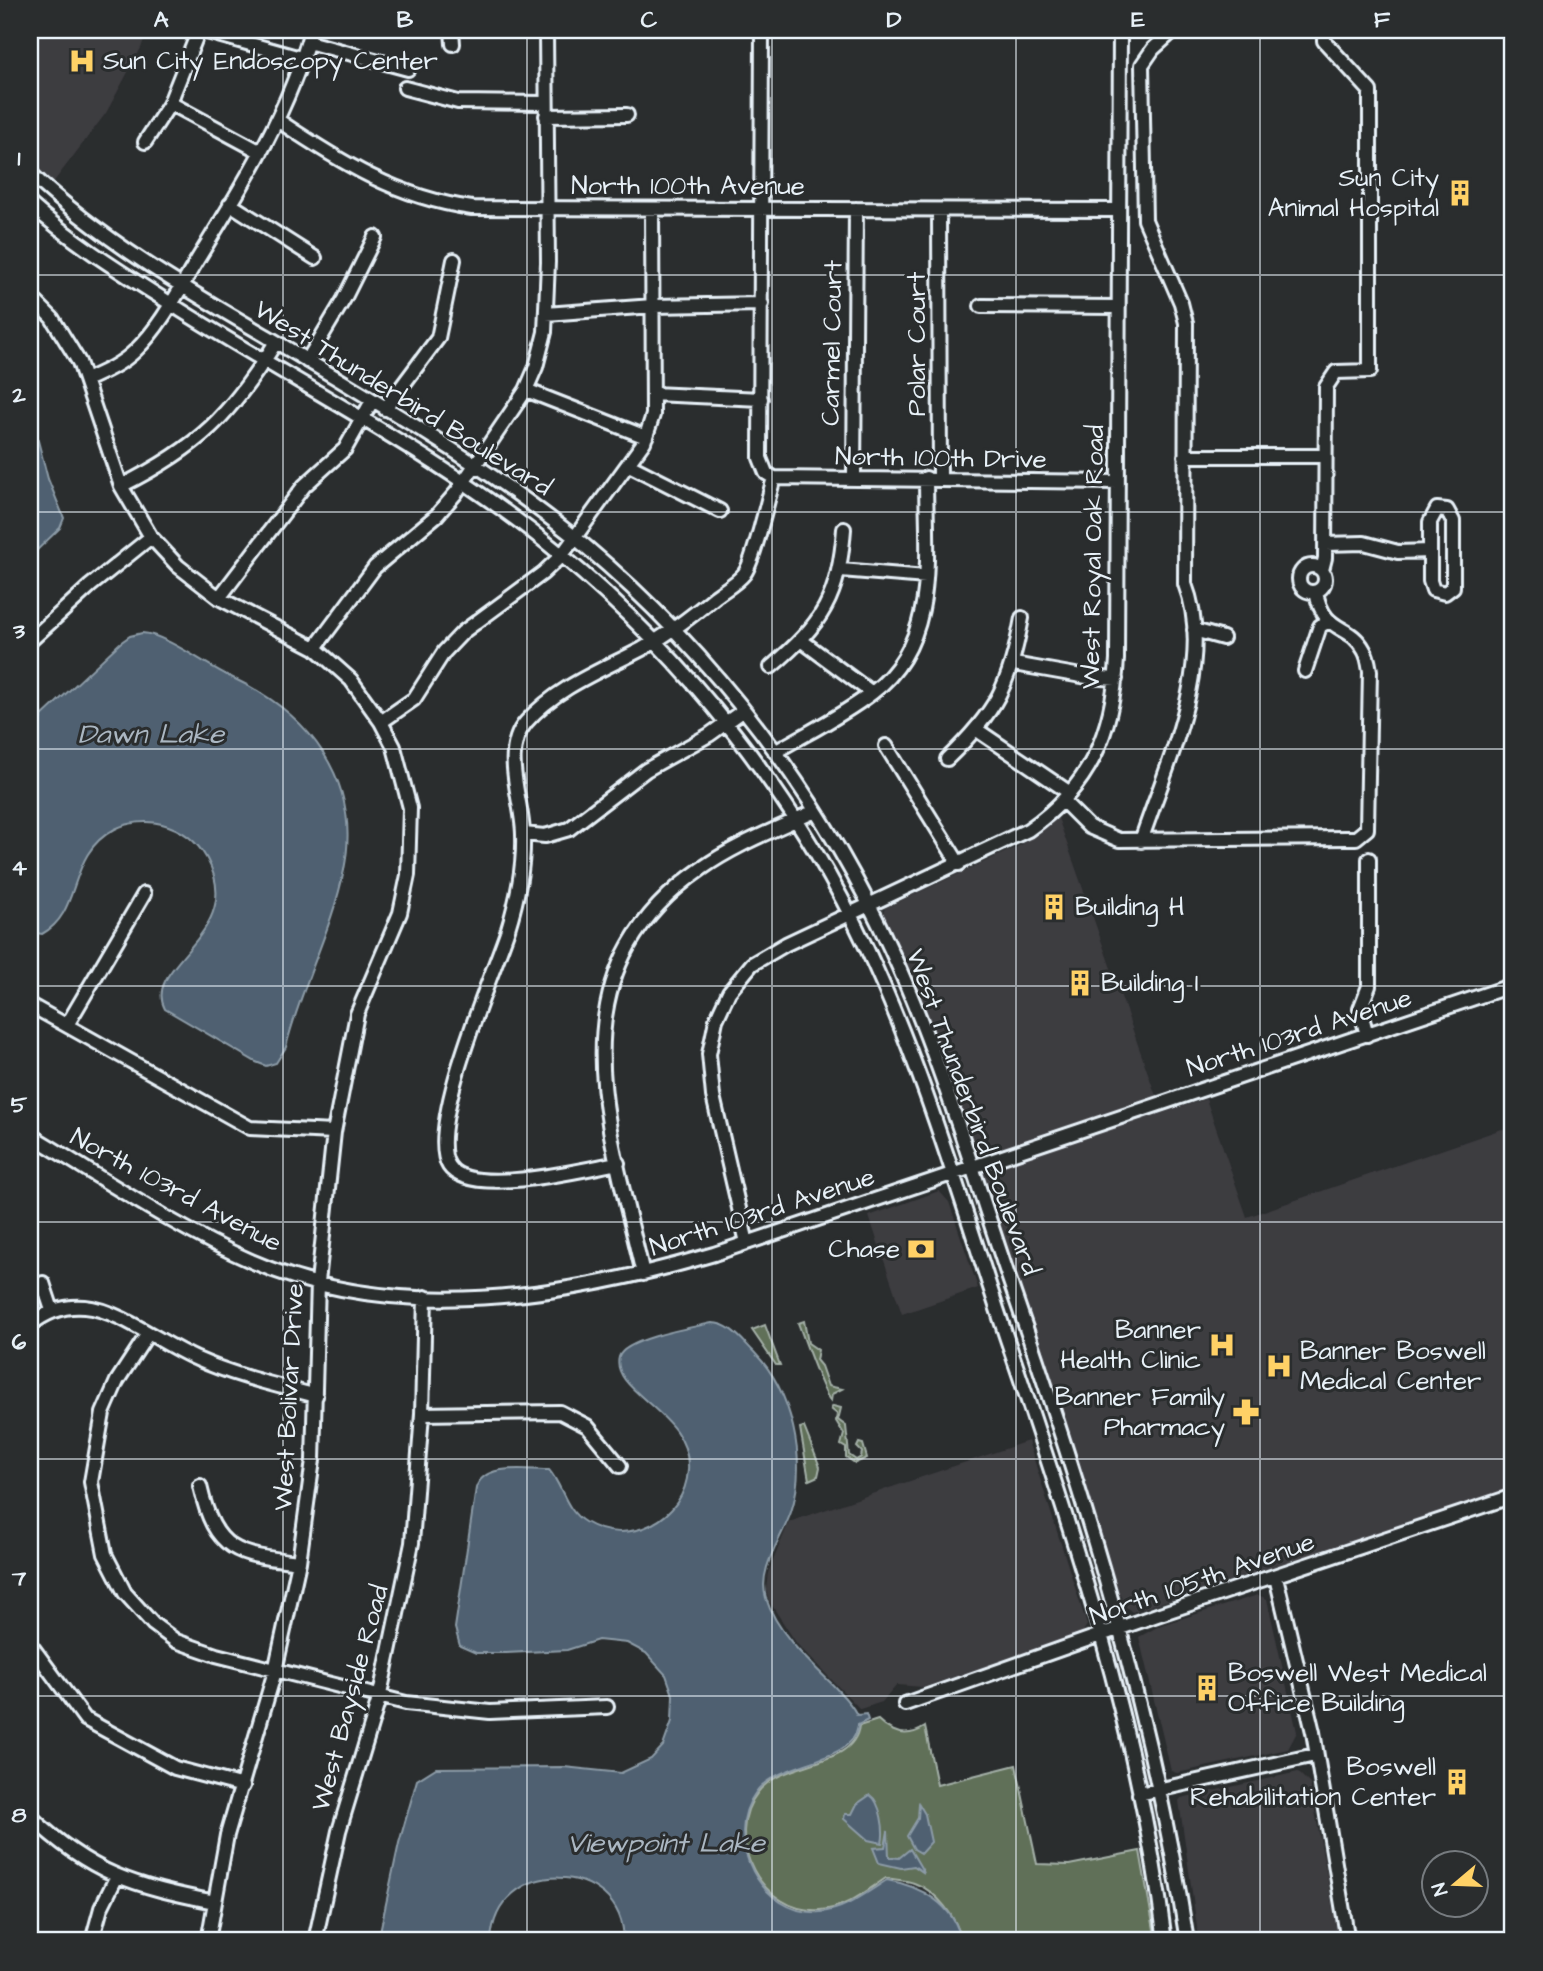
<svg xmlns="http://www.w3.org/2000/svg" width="1543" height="1971" viewBox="0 0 1543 1971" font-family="'Architects Daughter',sans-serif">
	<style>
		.built { fill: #3e3c41 }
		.green { fill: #606f58; stroke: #a4b0a8; stroke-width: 2 }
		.water { fill: #4f6171; stroke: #8c9ba7; stroke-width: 2 }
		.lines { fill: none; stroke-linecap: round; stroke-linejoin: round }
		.minor-casing { stroke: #e8f1f8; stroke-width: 18 }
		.minor { stroke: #2a2d2e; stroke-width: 12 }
		.grid { fill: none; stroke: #e8f1f8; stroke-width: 2; stroke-opacity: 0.55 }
		.labels { text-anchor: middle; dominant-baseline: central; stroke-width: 6; stroke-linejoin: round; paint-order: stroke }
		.poi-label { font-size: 26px; fill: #e8f1f8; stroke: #2a2d2e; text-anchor: start }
		.street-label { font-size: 26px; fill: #e8f1f8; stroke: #2a2d2e }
		.water-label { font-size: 28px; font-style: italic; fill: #abb7c2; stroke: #2a2d2e }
		.neatline { fill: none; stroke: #e8f1f8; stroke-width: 2.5 }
		.grid-label { font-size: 23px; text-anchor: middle; font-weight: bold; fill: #e8f1f8 }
	</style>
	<rect width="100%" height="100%" fill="#2a2d2e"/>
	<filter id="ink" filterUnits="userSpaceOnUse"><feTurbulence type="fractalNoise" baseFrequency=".0143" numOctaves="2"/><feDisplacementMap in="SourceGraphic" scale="14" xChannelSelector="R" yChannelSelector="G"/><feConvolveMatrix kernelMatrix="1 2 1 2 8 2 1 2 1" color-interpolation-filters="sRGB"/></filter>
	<g filter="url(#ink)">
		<!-- built -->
		<path class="built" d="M30,30h117l-6,18 -35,65 -54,71 -22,-20z
			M1058,818l98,278 -167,56 -13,1 -6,-9 -49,-142 -38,-89 2,-5 136,-63z
			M1206,1099l41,118 255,-88 10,2 1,355 -6,5 -375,121 -6,-5 -9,-19 -135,-412 5,-7z
			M939,1191l10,11 29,86 -76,26 -33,-98z
			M1028,1441l59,184 -5,8 -158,54 -27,-2 -15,17 -22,7 -63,-65 -28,-43 -3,-11 2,-17 21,-51z
			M1258,1595l9,4 30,133 -9,17 -111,24 -6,-2 -32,-134 22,-12z
			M1298,1772l12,12 29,157h-140l-20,-140 2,-3z"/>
		<!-- green -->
		<path class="green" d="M804,1321l4,22 10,7 -2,10 5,6 7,20 14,3 -10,5 -1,7c-7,-4 -27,-63 -33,-78z
			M765,1325l15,40h-4l-24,-35z
			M833,1406l8,2 -3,12 8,6 3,29 7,5 5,-3 1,-5 -5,-5 2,-4 4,1 4,14 -12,5 -9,-6v-9l-5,-3 3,-11 -8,-13 1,-7 -6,-5z
			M804,1427l16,40 -2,9 -9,4 -9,-52z
			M878,1720c14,14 30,18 47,7l12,58 79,-20 21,99 32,1 71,-14 16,90h-194c-5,-23 -25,-50 -48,-58 -8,-3 -19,-3 -28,-5 -20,13 -41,31 -66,32 -57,5 -99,-72 -62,-118 26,-33 96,-24 101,-66z"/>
		<!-- water -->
		<path class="water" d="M30,410l18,69 16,39 -4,10 -30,29z
			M142,633c23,1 64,32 89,44 78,36 131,103 113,193 -12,60 -43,116 -58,177l-10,16 -10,3 -10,-4 -91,-53c-24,-45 83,-75 42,-150 -10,-18 -26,-30 -45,-35 -15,-4 -33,-2 -47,5 -50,26 -31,82 -73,105l-12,-2v-192l12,-24 78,-73 10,-7z
			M712,1323c18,0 30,17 42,29 38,39 54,108 37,160 -9,27 -34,57 -25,86 10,33 40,61 64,84 10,11 21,20 27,33l9,-1 2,6 -10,5c-4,39 -79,35 -102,67 -35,47 6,125 64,120 25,-2 46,-19 67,-32 33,6 68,24 74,61h-337c-1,-84 -129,-85 -133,0h-113l21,-98 18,-63 19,-12 128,-1 57,6 30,-14 12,-13 9,-25 1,-26 -7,-20 -20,-22 -19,-10 -29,-3 -31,10 -61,3h-30l-16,-7 -5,-18 21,-140c8,-26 51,-18 73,-18 14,16 16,40 36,52 43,26 100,-2 103,-52 4,-57 -78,-77 -69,-113 5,-18 74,-30 93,-34z
			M870,1795c11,7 15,36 12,48l-14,-3 -24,-21 1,-5h7l5,-10z
			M919,1804l6,10 6,28 -10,11 -7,-4 -7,-13 11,-18z
			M888,1831l1,26 10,1 11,-9 14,24 -10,-7 -13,2 -22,-5 -6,-15 12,-1z"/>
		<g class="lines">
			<!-- minor casing -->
			<g class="minor-casing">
				<path id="minor" d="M200,30l104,29
					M452,30l1,14
					M762,30l-2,428 6,15 8,5 344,4
					M308,42l100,27
					M405,88l53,14 88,1
					M170,103l91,49
					M546,116l81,-1
					M279,121c61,41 119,77 193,87l647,2
					M145,142l24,-37 30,-75
					M30,173c71,67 154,115 238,164 108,65 219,128 316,208 130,109 237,251 307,405 51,111 84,231 124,346 73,212 138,424 172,645
					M30,204c47,42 99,73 152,107 126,79 262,147 377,242 129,106 236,243 307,394 59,125 97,261 141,392 67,196 132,395 158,602
					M230,204l85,54
					M939,210l1,269
					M30,296l22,22 27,44 42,124 30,51 27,29 41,32 96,50 36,32 30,42 13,25 16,61 -2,67 -8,38 -43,101 -23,118 -16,150 -5,178 -14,102 -24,109 -48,164 -19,106
					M981,306l137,1
					M546,314l107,-8 109,-2
					M307,361l37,-62 31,-62
					M86,380c18,-8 36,-16 50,-30 25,-24 42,-58 60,-88 45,-74 92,-147 115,-232
					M526,390l120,47
					M653,394l108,5
					M385,409l53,-71 16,-78
					M1185,456h140
					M629,465l91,46
					M854,478l2,-269
					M121,486c78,-39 109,-70 155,-144
					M1437,509l10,1 6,11v66l-8,6 -12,-3 -3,-9v-59z
					M1325,544l39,-1 34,9 32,-1
					M1299 579a13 13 0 1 1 26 0a13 13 0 1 1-26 0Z
					M841,570l85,7
					M1322,570l3,-12 1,-171 10,-15 34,-1v-280l-46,-50v-11
					M219,598l85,-112 41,-37 27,-48
					M1194,630l29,8
					M30,641l60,-55 61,-49
					M802,641l70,52
					M315,648l60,-81 62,-52 19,-22 70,-103 10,-23 9,-35 3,-70 -2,-232
					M1014,664l73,13 29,2
					M771,667c52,-44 68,-70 73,-138
					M1305,671l15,-45 8,-4
					M381,722l33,-23 30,-47 19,-20 80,-59 19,-18 82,-113 9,-27 -1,-205
					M977,730l93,63
					M886,746l73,118
					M775,752c32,-19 67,-36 97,-59 68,-51 54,-141 54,-215
					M947,759c49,-47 63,-74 75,-141
					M1063,801l26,26 30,13 228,-2h9l11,-9 3,-158c-1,-6 -2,-15 -6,-21 -15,-28 -40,-15 -48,-58
					M523,834l22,2 24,-7 77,-59 63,-35 35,-25
					M1141,841c25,-75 75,-178 44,-257l1,-261 -5,-20 -36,-83 -3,-155 11,-16 21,-19
					M30,1005l220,123 84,4
					M67,1025l77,-131
					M1367,1035l-7,-26 9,-23v-127
					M30,1135c71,42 145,93 221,126 145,64 318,36 463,-7l799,-269
					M618,1163c-34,6 -148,35 -169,3 -24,-37 45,-194 59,-237 9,-29 16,-65 15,-94 0,-34 -23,-83 3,-113 31,-35 76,-52 116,-73 27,-15 50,-33 73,-52 9,-7 22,-14 29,-23 10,-12 24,-77 30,-96
					M747,1243l-34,-147 -4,-42 7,-34 13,-28 23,-28 34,-20 242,-114c62,-43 85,-97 89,-171l3,-629
					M643,1274c-33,-146 -94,-300 58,-405 35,-25 76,-40 114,-58
					M43,1283l9,27
					M30,1325c16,-13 34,-20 55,-18 35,3 78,38 112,52 38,17 79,26 119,37
					M147,1335l-30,46 -14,32 -12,69 14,72 20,39 28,31 23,17 40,14 190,48 84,9 117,-5
					M422,1414l138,-2 27,14 33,40
					M200,1486c15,66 37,69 99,76
					M1276,1577l37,155 35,209
					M30,1644l55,75 90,49 68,18
					M905,1704l252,-89 356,-119
					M1139,1794l176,-39
					M30,1816c61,58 104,70 185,86
					M92,1941l9,-33 15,-30
					M315,1941l24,-110 40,-132 33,-156 10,-129 3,-117"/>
			</g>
			<!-- minor -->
			<use href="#minor" class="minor"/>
		</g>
	</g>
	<!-- grid -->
	<path class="grid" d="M283,30v1911M527,30v1911M772,30v1911M1016,30v1911M1260,30v1911M30,275h1483M30,512h1483M30,749h1483M30,986h1483M30,1222h1483M30,1459h1483M30,1696h1483"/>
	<!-- icons -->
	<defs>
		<g id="hospital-bare" transform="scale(2.1)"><path d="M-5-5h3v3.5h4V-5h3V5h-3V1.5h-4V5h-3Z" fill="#ffd166" stroke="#2a2d2e" stroke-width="2.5" paint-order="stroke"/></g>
		<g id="building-bare" transform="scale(2.1)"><path d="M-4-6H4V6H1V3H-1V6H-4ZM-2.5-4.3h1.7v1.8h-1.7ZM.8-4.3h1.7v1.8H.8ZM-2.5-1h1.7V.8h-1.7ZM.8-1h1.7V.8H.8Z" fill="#ffd166" stroke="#2a2d2e" stroke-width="2.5" paint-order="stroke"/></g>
		<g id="bank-bare" transform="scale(2.1)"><path d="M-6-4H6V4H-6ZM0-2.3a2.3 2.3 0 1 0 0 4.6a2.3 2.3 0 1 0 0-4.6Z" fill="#ffd166" stroke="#2a2d2e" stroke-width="2.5" paint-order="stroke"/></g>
		<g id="pharmacy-bare" transform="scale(2.1)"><path d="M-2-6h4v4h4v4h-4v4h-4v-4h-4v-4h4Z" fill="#ffd166" stroke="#2a2d2e" stroke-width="2.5" paint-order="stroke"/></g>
	</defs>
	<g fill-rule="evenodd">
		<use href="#hospital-bare" x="82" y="61"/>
		<use href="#building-bare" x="1460" y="193"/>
		<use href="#building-bare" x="1054" y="907"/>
		<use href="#building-bare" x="1080" y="983"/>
		<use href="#bank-bare" x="921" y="1249"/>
		<use href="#hospital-bare" x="1222" y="1345"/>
		<use href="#hospital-bare" x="1279" y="1366"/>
		<use href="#pharmacy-bare" x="1246" y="1412"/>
		<use href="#building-bare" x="1207" y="1688"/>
		<use href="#building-bare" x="1457" y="1782"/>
	</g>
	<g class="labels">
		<!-- poi labels -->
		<g class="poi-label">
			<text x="103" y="61">Sun City Endoscopy Center</text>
			<text x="1439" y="178" text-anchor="end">Sun City<tspan x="1439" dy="30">Animal Hospital</tspan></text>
			<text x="1075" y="907">Building H</text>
			<text x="1101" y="983">Building I</text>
			<text x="900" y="1249" text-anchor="end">Chase</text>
			<text x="1201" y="1330" text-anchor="end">Banner<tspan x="1201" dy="30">Health Clinic</tspan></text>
			<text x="1300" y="1351">Banner Boswell<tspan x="1300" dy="30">Medical Center</tspan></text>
			<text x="1225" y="1397" text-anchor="end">Banner Family<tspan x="1225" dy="30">Pharmacy</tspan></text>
			<text x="1228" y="1673">Boswell West Medical<tspan x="1228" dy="30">Office Building</tspan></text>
			<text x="1436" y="1767" text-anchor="end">Boswell<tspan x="1436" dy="30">Rehabilitation Center</tspan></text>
		</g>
		<!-- street labels -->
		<g class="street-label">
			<text x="688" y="186">North 100th Avenue</text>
			<text transform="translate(832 343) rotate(-89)">Carmel Court</text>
			<text transform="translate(917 344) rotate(-90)">Polar Court</text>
			<text transform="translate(403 398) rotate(32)">West Thunderbird Boulevard</text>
			<text transform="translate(941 458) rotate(1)">North 100th Drive</text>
			<text transform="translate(1093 557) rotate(-89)">West Royal Oak Road</text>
			<text transform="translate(1299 1033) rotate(-18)">North 103rd Avenue</text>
			<text transform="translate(973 1112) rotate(70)">West Thunderbird Boulevard</text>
			<text transform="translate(176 1190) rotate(28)">North 103rd Avenue</text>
			<text transform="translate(762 1212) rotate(-18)">North 103rd Avenue</text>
			<text transform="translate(289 1397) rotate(-87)">West Bolivar Drive</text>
			<text transform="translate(1202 1579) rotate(-19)">North 105th Avenue</text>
			<text transform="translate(350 1698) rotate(-75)">West Bayside Road</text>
		</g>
		<!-- water labels -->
		<g class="water-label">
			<text x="151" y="734">Dawn Lake</text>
			<text x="666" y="1843">Viewpoint Lake</text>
		</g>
	</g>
	<!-- margin -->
	<rect width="1543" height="1971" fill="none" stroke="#2a2d2e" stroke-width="77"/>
	<!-- north arrow -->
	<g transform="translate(1455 1884) rotate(251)"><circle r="33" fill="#2a2d2e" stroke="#767b7f" stroke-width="2"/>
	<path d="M0-5L12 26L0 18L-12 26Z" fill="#ffd166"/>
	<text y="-10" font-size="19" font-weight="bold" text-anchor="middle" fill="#e8f1f8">N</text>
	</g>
	<rect x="38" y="38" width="1466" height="1894" class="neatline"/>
	<g class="grid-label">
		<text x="161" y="27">A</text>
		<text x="405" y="27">B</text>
		<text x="649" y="27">C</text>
		<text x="894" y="27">D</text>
		<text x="1138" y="27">E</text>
		<text x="1382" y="27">F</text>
		<text x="19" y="165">1</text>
		<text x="19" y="402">2</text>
		<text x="19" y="638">3</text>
		<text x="19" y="875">4</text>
		<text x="19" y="1112">5</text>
		<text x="19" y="1349">6</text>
		<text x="19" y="1585">7</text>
		<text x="19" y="1822">8</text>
	</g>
</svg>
